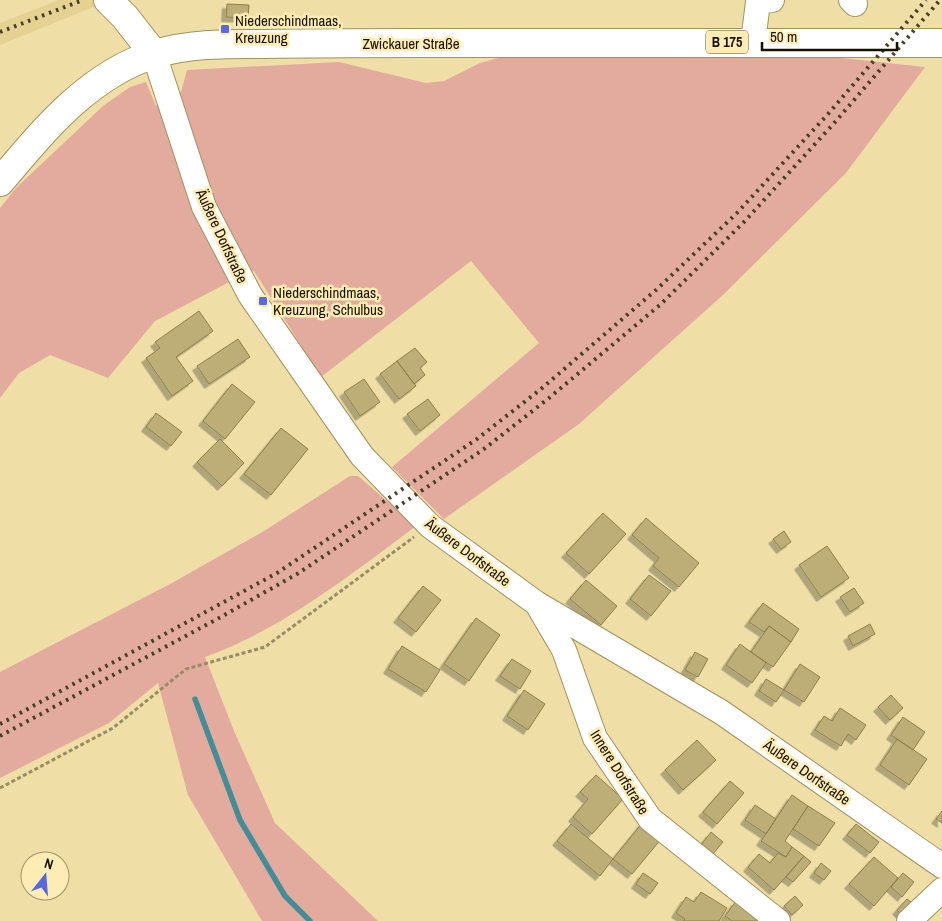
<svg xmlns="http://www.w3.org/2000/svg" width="942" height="921" viewBox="0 0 942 921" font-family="'Archivo Narrow',sans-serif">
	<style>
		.built { fill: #e5d293 }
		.green { fill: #e2ab9e }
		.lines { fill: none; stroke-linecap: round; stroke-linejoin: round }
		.stream { stroke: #428d98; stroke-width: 5.5 }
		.building { fill: #bdad77; stroke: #8f7f4a; filter: url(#shadow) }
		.minor-casing { stroke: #a1915c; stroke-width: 26 }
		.major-casing { stroke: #a1915c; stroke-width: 30 }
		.path { stroke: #988c64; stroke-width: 3; stroke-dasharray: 4 2.5; stroke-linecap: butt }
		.minor { stroke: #fff; stroke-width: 24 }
		.major { stroke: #fff; stroke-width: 28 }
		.rail { stroke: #463e25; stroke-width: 4; stroke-dasharray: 2.5 5; stroke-linecap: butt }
		.poi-dot { fill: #5969e0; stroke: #fdecb4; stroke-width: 2 }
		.labels { text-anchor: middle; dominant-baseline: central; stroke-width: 5; stroke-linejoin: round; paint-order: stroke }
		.shield { fill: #fdecb4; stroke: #5b5236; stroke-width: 1 }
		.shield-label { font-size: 14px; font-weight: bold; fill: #161000 }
		.poi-label { font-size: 15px; fill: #161000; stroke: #fdecb4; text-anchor: start }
		.street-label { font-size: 15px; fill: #161000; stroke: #fdecb4 }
	</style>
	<defs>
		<filter id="shadow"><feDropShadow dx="-4.5" dy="4.5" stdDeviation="0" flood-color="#0004"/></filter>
	</defs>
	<rect width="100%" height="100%" fill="#efdfa7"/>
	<!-- built -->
	<path class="built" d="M59,0h52l-111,45v-22z"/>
	<!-- green -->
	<path class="green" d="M509,55h305l111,12 -79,106 -123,122 -144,129 -135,95 -52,-52 147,-124 -68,-82 -150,116 -67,-106 -21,9 -78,41 -47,57 -58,-23 -31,18 -19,25v-190l16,-20 87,-82 27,-19 16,-5 10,24 25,-14 6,-22 152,-8 87,21 18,-2 36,-18z
		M350,476h8l58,50c-64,48 -135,104 -211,131l29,74 41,92 103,98h-116l-74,-126 -30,-112 -49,40 -109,55v-106l172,-89 92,-52z"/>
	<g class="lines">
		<!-- stream -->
		<path class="stream" d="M195,699l45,121 45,76 25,25"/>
	</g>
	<!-- building -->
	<path class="building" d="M227,4l22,1 -1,13 -22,-1z
		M199,311l14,20 -37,26 17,24 -21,15 -26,-38 14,-10 -5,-6z
		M238,339l12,18 -41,27 -12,-18z
		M415,348l12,14 -7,6 5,7 -11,9 -17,-23z
		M397,361l19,25 -17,13 -19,-25z
		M364,379l16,23 -20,14 -16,-24z
		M232,384l23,18 -30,37 -22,-18z
		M428,399l12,16 -20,16 -13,-17z
		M156,413l26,19 -11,14 -25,-19z
		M281,428l27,21 -37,46 -27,-21z
		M220,439l24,24 -22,23 -25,-24z
		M603,513l23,21 -37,40 -23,-21z
		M646,518l53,45 -20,24 -26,-21 6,-8 -27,-23z
		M784,531l7,11 -10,7 -8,-10z
		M827,546l22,32 -28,19 -22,-32z
		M649,575l22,16 -20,25 -21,-17z
		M586,580l31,26 -16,19 -31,-26z
		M423,586l18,14 -25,32 -18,-14z
		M854,588l10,15 -14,9 -10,-15z
		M763,603l36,26 -8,13 -22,-16 -5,6 -15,-10z
		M476,618l24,17 -31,46 -25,-17z
		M870,624l5,10 -22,12 -5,-10z
		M769,626l22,16 -18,25 -22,-15z
		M740,644l26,19 -14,20 -26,-18z
		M402,646l38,24 -14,22 -38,-23z
		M695,652l13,7 -10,18 -13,-7z
		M512,659l19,12 -11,18 -20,-13z
		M800,664l20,13 -16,25 -20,-12z
		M766,679l18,11 -8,12 -17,-11z
		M524,690l21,14 -17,26 -21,-14z
		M891,695l12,13 -13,12 -12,-13z
		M840,708l26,17 -10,15 -8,-6 -7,12 -26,-16 9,-14 8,5z
		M903,717l22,15 -12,18 -22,-15z
		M897,739l30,20 -18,26 -29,-20z
		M697,740l19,20 -33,30 -18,-20z
		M596,775l27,24 -31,35 -19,-17 15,-18 -8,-7z
		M730,781l14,12 -27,31 -14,-12z
		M792,795l16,11 -23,35 7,6 -6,10 -25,-16z
		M755,805l21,14 -10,15 -21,-14z
		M808,806l27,17 -16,23 -26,-17z
		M942,811v12l-6,-4z
		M643,822l19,16 -30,36 -19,-15z
		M571,824l42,35 -13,17 -43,-35z
		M856,824l23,18 -9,11 -23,-18z
		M711,832l12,10 -11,13 -11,-10z
		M792,847l12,9 -30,34 -26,-23 11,-13 11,9 8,-10 8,4z
		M804,856l7,6 -18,20 -7,-5z
		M874,857l24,21 -24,28 -25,-22z
		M821,863l10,8 -7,9 -10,-7z
		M643,873l15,10 -8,11 -14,-10z
		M903,873l11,9 -12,15 -11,-10z
		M701,892l26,16 -8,13h-36l2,-2 -9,-6 10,-16 8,5z
		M795,896l8,9 -11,10 -8,-9z
		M907,899l9,7 -11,12 -8,-8z
		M736,901l26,20h-30l-7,-5z"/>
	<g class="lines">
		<!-- minor casing -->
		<g class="minor-casing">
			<path id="minor" d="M851,0l4,4
				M753,42l5,-40 14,-2
				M154,54l50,153 46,88 112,161 68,70 106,77 185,109 221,154
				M537,604l27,46 31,88 55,81 128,102
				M909,921l33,-31"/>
		</g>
		<!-- major casing -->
		<g class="major-casing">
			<path id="major" d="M108,0l17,17 29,37
				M0,182c43,-51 89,-108 155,-128 36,-11 73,-10 109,-10 52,-1 103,-1 155,-1 174,1 349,-1 523,0"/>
		</g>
		<!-- path -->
		<path class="path" d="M0,788l113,-60 73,-59 79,-22 149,-110"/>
		<!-- minor -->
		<use href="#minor" class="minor"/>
		<!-- major -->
		<use href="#major" class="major"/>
		<!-- rail -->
		<path class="rail" d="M0,32l83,-32
			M0,724l277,-151 200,-134 64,-50 115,-99 81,-77 91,-99 98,-114
			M0,736l219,-118 78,-44 187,-125 65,-51 112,-94 83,-82 92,-101 104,-121"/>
	</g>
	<!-- markers -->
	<g class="poi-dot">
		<rect x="220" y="24" width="10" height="10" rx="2.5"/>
		<rect x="258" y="296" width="10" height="10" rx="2.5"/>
	</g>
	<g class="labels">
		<!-- shield labels -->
		<rect class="shield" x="706" y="30.5" width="42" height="23" rx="4"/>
		<g class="shield-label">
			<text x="727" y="42">B 175</text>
		</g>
		<!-- poi labels -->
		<g class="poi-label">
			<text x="235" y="20">Niederschindmaas,<tspan x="235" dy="17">Kreuzung</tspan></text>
			<text x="273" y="292">Niederschindmaas,<tspan x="273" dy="17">Kreuzung, Schulbus</tspan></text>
		</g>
		<!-- street labels -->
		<g class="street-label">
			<text x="411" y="43">Zwickauer Straße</text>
			<text transform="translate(222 236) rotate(65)">Äußere Dorfstraße</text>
			<text transform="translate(468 552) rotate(37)">Äußere Dorfstraße</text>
			<text transform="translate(620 772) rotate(58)">Innere Dorfstraße</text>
			<text transform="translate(807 772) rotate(35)">Äußere Dorfstraße</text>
		</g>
	</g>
	<!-- north arrow -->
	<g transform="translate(45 876) rotate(17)"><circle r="24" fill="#fdecb4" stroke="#a1946c"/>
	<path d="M0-4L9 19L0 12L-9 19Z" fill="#5969e0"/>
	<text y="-8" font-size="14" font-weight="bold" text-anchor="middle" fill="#161000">N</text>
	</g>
	<!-- scale -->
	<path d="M762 42v8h135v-8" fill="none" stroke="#161000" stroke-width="2.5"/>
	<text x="770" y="42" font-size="15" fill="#161000" stroke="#fdecb4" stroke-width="4" paint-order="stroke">50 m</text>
</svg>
